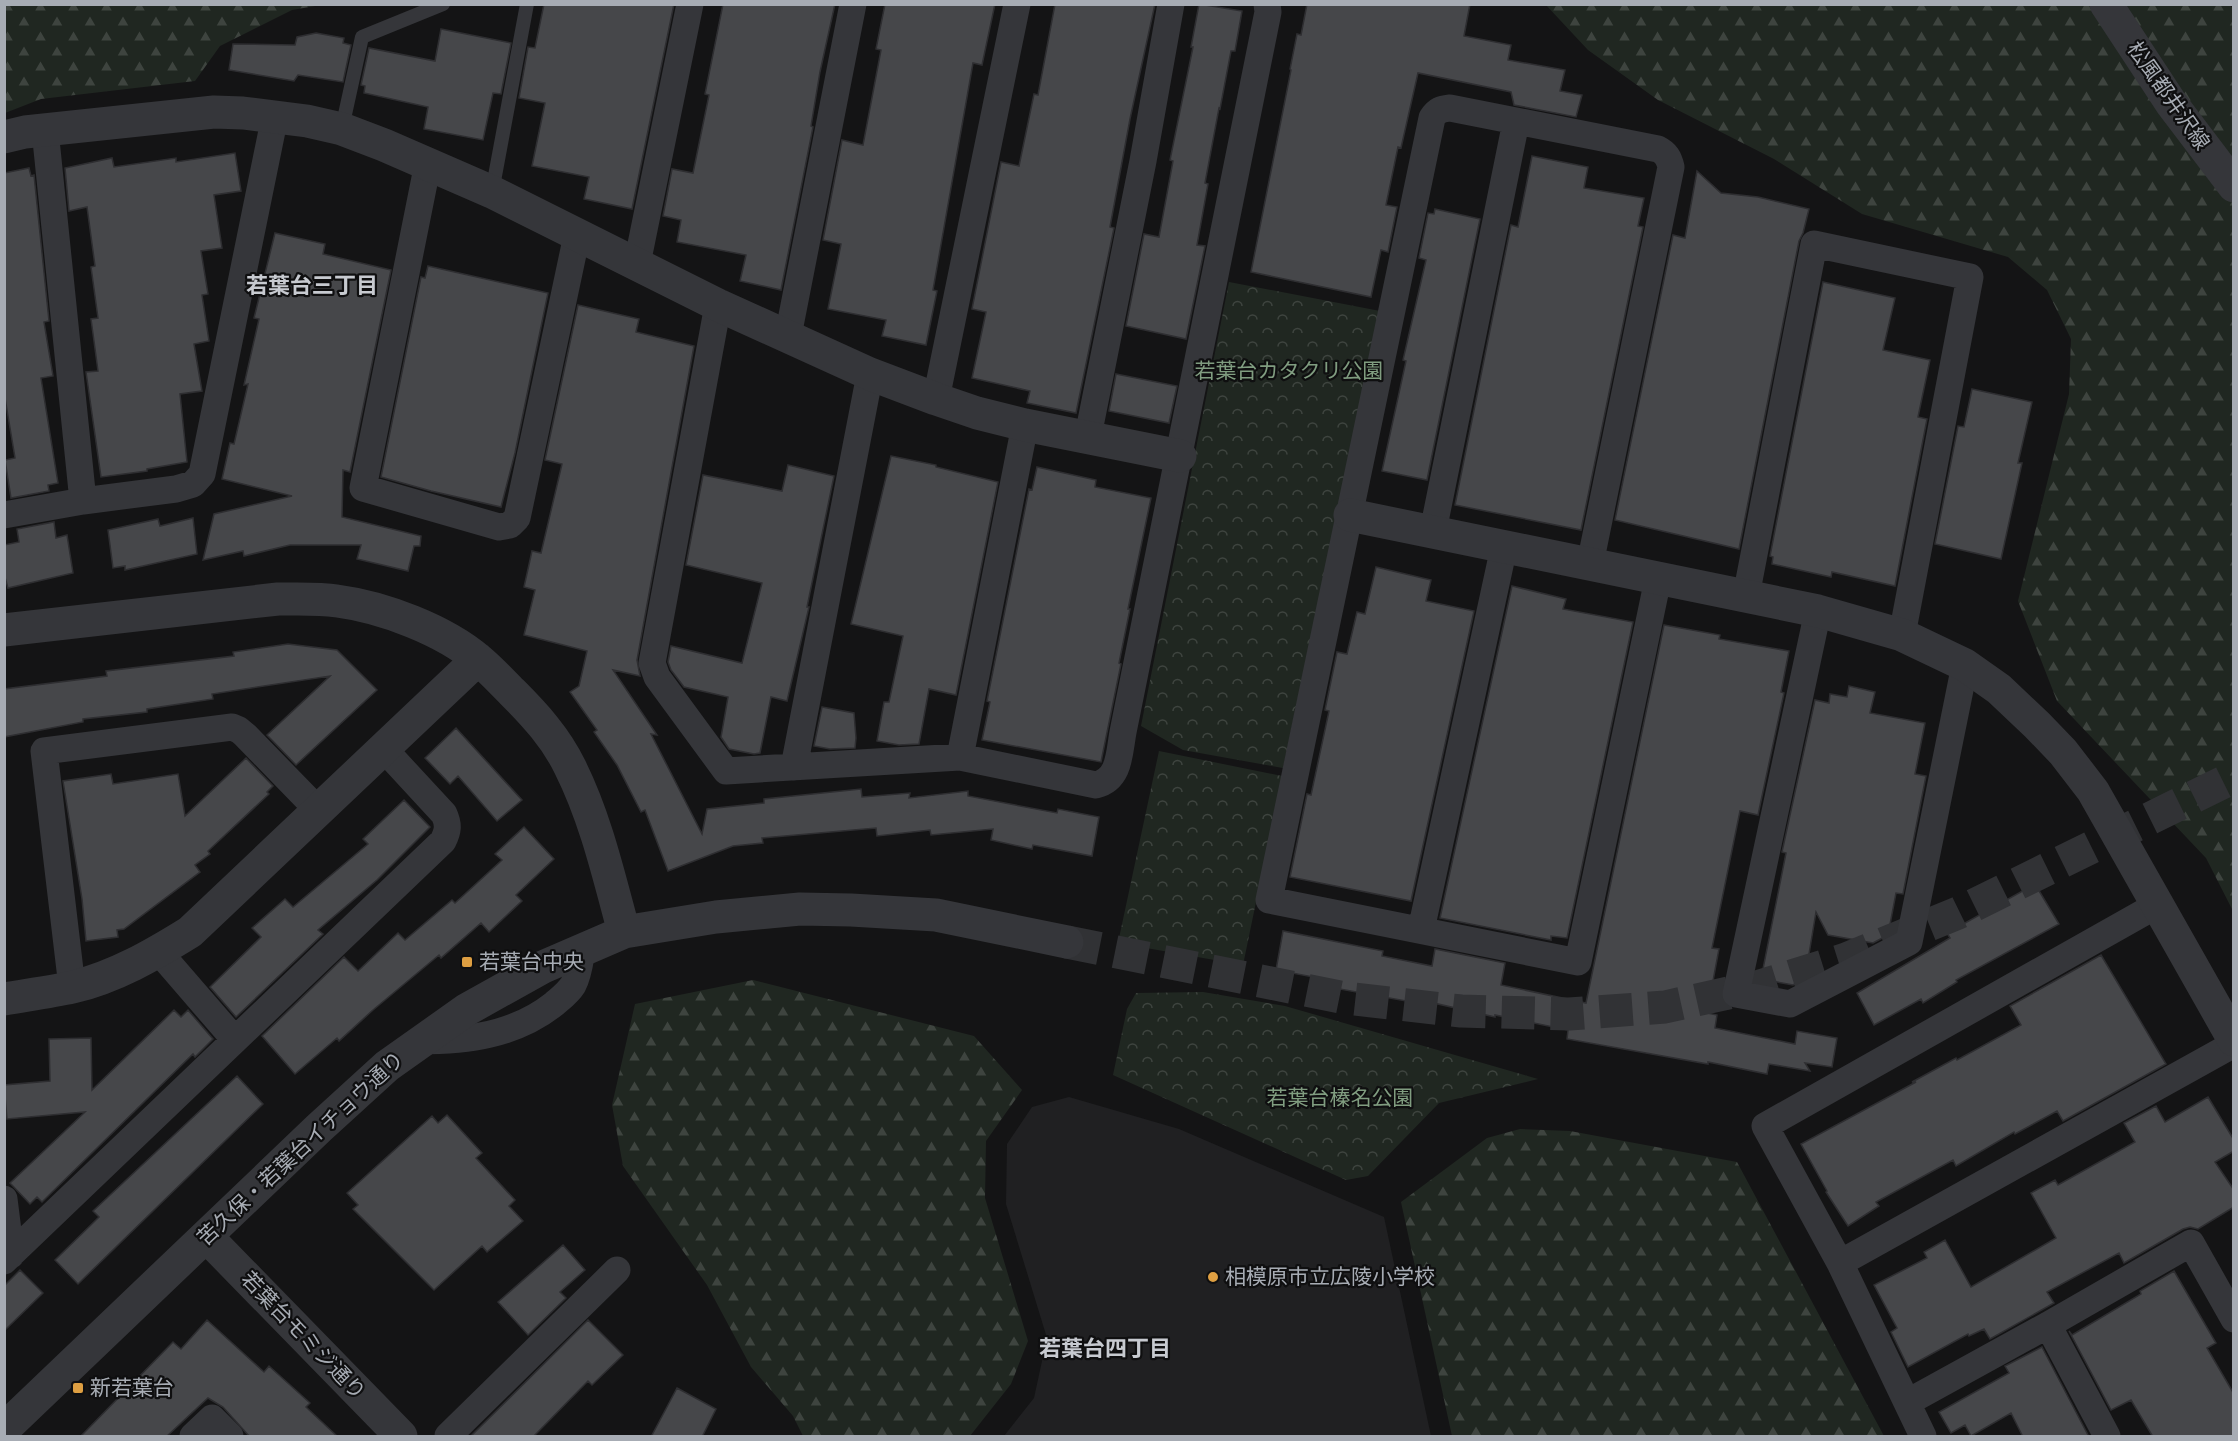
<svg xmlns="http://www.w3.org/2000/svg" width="2238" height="1441" viewBox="0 0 2238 1441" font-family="'Alegreya Sans','Noto Sans JP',sans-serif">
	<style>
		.built { fill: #202022 }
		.forest { fill: url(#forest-firs) }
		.park { fill: url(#park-crowns) }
		.building { fill: #46474a; stroke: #2e2e31; stroke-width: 1.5 }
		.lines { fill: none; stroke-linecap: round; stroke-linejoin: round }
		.tertiary-tunnel { stroke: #313235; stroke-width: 33; stroke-dasharray: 33 16; stroke-linecap: butt }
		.service { stroke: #35363a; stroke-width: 14 }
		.minor { stroke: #35363a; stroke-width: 27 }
		.tertiary { stroke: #35363a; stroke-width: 33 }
		.poi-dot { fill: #de9f42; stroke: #0f0f10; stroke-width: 2 }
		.labels { text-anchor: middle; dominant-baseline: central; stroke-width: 4.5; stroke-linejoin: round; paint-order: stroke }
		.street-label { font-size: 21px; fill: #a7acb4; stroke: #0f0f10 }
		.park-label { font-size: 21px; fill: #809d80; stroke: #0f0f10 }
		.poi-label { font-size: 21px; fill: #a7acb4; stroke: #0f0f10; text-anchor: start }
		.neighbourhood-label { font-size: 22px; font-weight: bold; fill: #c7cad0; stroke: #0f0f10 }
	</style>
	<defs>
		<pattern id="forest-firs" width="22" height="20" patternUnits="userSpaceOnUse" patternTransform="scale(1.5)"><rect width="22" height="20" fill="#202721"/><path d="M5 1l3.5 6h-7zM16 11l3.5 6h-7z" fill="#3e443f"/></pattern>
		<pattern id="park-crowns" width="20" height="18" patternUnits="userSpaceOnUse" patternTransform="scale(1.5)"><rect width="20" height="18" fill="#202721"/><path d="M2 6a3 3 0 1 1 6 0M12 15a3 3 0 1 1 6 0" fill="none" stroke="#3e443f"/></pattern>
	</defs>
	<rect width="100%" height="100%" fill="#141415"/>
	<!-- built -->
	<path class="built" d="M1069,1097l110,32 205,88 47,219h-427l30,-38 13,-60 -41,-134 1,-60 25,-37z"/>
	<!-- forest -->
	<path class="forest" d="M5,4h316v1l-29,5 -72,36 -25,35 -154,18 -36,14z
		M2229,4l4,5v902l-27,-53 -149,-157 -39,-100 51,-207 2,-55 -24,-49 -39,-33 -146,-43 -88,-55 -116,-59 -70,-50 -42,-45z
		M753,980l221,56 48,54 -36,51 -1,57 43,143 -17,43 -41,52h-167l-10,-20 -42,-49 -44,-82 -84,-119 -11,-61 23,-101z
		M1520,1129l50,2 167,31 147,274h-432l-51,-234 86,-64z"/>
	<!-- park -->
	<path class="park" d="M1229,282l151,29 -97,457 -100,-18 -42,-24z
		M1159,751l123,25 -39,189 -125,-22z
		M1203,992l82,14 253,73 -99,24 -71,73 -22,4 -233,-105 14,-66 9,-16z"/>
	<!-- building -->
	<path class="building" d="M544,4h130l-42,205 -48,-10 5,-22 -57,-11 13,-63 -26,-5 9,-51 7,1z
		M723,4h112l-15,68 -9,54 2,1 -32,163 -41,-9 6,-26 -69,-13 4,-22 -18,-4 9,-47 21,4 16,-78 -4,-1z
		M885,4h110l-13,61 -9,-2 -40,227 4,1 -11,54 -44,-9 4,-16 -58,-11 13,-65 -18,-4 19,-100 21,5 18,-95 -5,-1z
		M1055,4h100l-25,115 -20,108 4,1 -38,185 -49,-10 3,-12 -58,-13 14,-66 -14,-3 29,-147 18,4 15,-72 4,1z
		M1199,4l43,7 -7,40h-4l-11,58 -1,-1 -14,75 3,1 -11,61 8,1 -19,93 -60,-13 18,-92 15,3 14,-76 -3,-1 23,-113h-2z
		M1307,4h163l-6,32 47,9 -3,15 57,10 -5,21 22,4 -6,22 -62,-12 -3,-13 -93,-19 -17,75 -3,-1 -12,58 11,2 -9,45 -7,-2 -10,47 -120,-25 40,-202 -1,-1 7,-35 4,1z
		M441,29l70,14 -10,51 -8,-1 -10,47 -59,-11 4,-22 -64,-14 1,-7 -4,-1 8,-37 66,13z
		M316,33l28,5 -1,5 8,2 -8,37 -45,-7 -4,6 -65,-11 4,-26 62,1 2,-8z
		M235,153l6,38 -27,4 8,53 -21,3 7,43 -6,1 7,46 -15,3 8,47 -22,3 7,68 -40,7v2l-46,6 -15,-105 12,-1 -7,-52 7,-1 -7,-51 4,-1 -8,-59 -18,4 -4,-43 47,-10 2,9 62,-9v4z
		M1532,156l56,11 -4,21 60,10 -6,28 5,1 -62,303 -126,-25 56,-280 7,2z
		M29,168l2,8 3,-1 15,146 -5,1 9,54 -12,2 17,105 -10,2 1,6 -38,7 -6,-38 10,-2 -11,-66v-219z
		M1697,171l24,22 37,4 51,12 -6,24 -4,8 -60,308 -124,-29 58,-285 12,3z
		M1435,209l45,10 -53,261 -45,-9 24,-110 -3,-1 23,-100 -7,-2 9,-45 6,1z
		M275,233l50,11 -2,10 68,16 -41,202 -7,-2 -1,47 79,19 -1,10h-6l-6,25 -51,-12 4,-14h-71l-46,11 -1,-5 -40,9 11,-46 78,-18 -70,-17 8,-36 4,1 14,-60 -4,1 15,-66 -5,-1z
		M428,266l120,27 -33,160 -14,54 -70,-16 -50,-14 40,-200 4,1z
		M1823,282l72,16 -12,52 47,10 -12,57 9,2 -32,167 -63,-14 -1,5 -59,-13 1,-7 -3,-1z
		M578,305l61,14 -3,13 58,14 -57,314 3,16 -27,-6 44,65 -6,-1 51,100 5,-25 57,-6v-4l97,-10 1,8 48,-4 -1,5 59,-7v5l89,17 1,-4 41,8 -7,39 -59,-11 -1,4 -41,-9 2,-11 -62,6 -1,-5 -53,6 -1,-8 -114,10 1,5 -30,3 -65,25 -23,-61 -4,2 -24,-47 -23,-33 3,-2 -27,-38 9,-6 8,-35 -63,-16 11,-45 -11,-3 8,-36 9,2 21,-89 -17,-4z
		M1116,374l61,12 -8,37 -60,-12z
		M1972,389l60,13 -14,61h4l-21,96 -66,-15 23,-118 6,1z
		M891,456l45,9v2l62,15 -42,213 -27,-6 -10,55 -20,1 -22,-4 7,-39h5l14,-66 -52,-12z
		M788,465l46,11 -27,131h2l-22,94 -16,-4 -11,56 -6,1 -25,-5 -8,-12 7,-40 -44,-10 -13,-17 -3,-8 3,-16 71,17 20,-80 -76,-18 17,-90 79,16z
		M1037,467l59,13 -1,7 56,11 -23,111h2l-11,54 2,1 -20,98 -119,-22 8,-38 -3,-1 42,-212 3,1z
		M193,518l4,36 -72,16v-4l-12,2 -5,-38 50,-11 2,7z
		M54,522l2,16 11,-3 6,38 -65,15 -4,-14v-29l15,-3 -2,-13z
		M1376,567l55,13 -5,21 48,10 -63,290 -121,-24 17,-83 4,1 18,-84 -4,-1 12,-58 10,2 10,-42 8,2z
		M1512,586l54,13 -3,10 70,13 -66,316 -16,-2v4l-111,-22z
		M1664,625l56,10 -1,4 70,12 -8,41 3,1 -26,122 -18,-4 -28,137 7,1 -12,64 10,2 -2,13 80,16 2,-13 40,7 -5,29 -27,-4 5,8 -41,-7 -2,10 -59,-12v2l-141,-25 1,-9 -73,-15v2l-66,-15 -1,3 -105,-19 1,-7 -48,-9 7,-39 100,20 -1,5 50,10 3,-17 70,14 -4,22 85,18z
		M288,644l49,6 40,40 -81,75 -29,-30 63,-59 -118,18 1,5 -66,10v3l-64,7v3l-79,15v-48l103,-13 -1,-5 128,-15 -1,-4z
		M1849,686l26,6 -5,21 55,10 -10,51 11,2 -23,118 -7,-1 -8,42 -15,8 -45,-8 -12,-23 -11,66 -12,7 -32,-6 25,-126 -4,-1 33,-152 14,3 1,-9 17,3z
		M822,707l32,6 2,25 -1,10 -25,1 -16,-3z
		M456,728l66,72 -25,21 -39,-45 -8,8 -25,-26z
		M246,758l27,28 -6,6 2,2 -61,57 2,3 -15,11 5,7 -76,57 -7,1 1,7 -32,4 -4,-42 -19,-118 48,-7 2,10 65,-10 7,42z
		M404,800l26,27 -53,53 -59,50 5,4 -87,83 -26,-30 51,-50 -9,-9 33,-29 8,8 75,-63 -5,-5z
		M524,827l30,32 -38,36 6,6 -33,31 -8,-9 -40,35 -2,-3 -66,55 -34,31 -2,-3 -42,36 -33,-38 82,-79 14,14 40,-38 7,7 47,-40 3,3 47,-43 -7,-6z
		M2035,884l24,40 -103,56 1,2 -34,21 -2,-4 -47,26 -17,-32 93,-55 -3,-5z
		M2101,955l65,109 -103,57 -6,-10 -42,23 -1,-2 -58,34 -3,-6 -77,42 3,4 -31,20 -22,-34 1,-1 -26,-47 115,-62h-4l44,-24 1,2 64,-35 -11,-19z
		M174,1010l7,7 7,-7 25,29 -18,18 -2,-3 -151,148 -5,-5 -7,7 -20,-21 75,-71 -78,7 -3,-34 46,-4 -1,-42 42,-1 1,52z
		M237,1076l26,28 -185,180 -23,-24 44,-43 -6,-6z
		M2208,1097l26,43v11l-19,11 19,28v17l-36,22 -8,-2 -7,2 -59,34 -5,-10 -72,39 7,11 -64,36 -6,-10 -15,7 -1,-2 -60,33 -17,-35 6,-4 -23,-43 53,-27 -3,-6 21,-12 26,47 85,-49 -25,-45 24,-13 3,5 77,-43 -11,-19 32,-17 9,16z
		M447,1115l35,38 -6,5 39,42 -6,6 14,15 -36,31 -5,-6 -48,44 -81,-81 5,-4 -11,-12 85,-77 6,7z
		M563,1245l22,25 -25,22 6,6 -38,37 -30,-33z
		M20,1270l23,23 -39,38v-45z
		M2174,1271l42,72 -9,5 27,46v43h-81l-22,-37 -20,10 -42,-79 3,4 69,-41 -1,-3z
		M207,1320l57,52 5,-6 41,37 -4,4 32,30h-88l-27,-30 -15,-9 -42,39h-86l93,-95 8,7z
		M588,1320l35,35 -31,30 -4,-4 -55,56h-63z
		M2042,1347l47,90h-66l-12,-24 -40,23 -6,-11 -14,8 -12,-21 70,-39 -4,-7z
		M677,1388l39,21 -14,28h-51z"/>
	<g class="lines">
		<!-- tertiary-tunnel -->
		<path class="tertiary-tunnel" d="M1067,942l278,56 116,13 108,3 96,-7 95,-21 86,-27 112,-46 276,-136"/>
		<!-- service -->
		<path class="service" d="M342,128l20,-91 81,-33
			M492,192l35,-188"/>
		<!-- minor -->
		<path class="minor" d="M45,130l38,371
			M428,163l-65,325 136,39 11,-2 7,-7 60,-283
			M637,264l53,-260
			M718,305l-66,358 5,14 69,94 234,-14 136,28c24,-6 23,-31 27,-53l145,-720 -1,-8
			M788,336l65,-332
			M936,399l81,-395
			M1088,436l55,-275 28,-157
			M4,515l79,-14 93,-12 17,-5 9,-10 73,-358
			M1433,531l83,-409
			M1590,564l81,-397c-2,-9 -5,-14 -13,-18l-208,-41c-9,1 -13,2 -18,10l-163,782 309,62 80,-383
			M1746,596l68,-352 156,33 -68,358
			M1818,611l-82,383 54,10 119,-62 56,-277
			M960,757l65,-332
			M794,767l76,-393
			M1421,930l83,-383
			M159,952l76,88
			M72,987l-28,-236 188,-24 7,3 6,5 73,75
			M419,1041c48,0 96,-6 135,-37 7,-6 14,-11 19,-19 6,-11 7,-24 9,-36
			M4,1199l7,56
			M4,1261l439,-420c5,-10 6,-16 1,-27l-61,-66
			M1840,1263l394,-219
			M2048,1325l59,111
			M1908,1402l140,-77 143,-82 43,76
			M193,1436l19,-18 18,18
			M448,1436l169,-166
			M1923,1436l-83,-173 -75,-137 392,-221"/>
		<!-- tertiary -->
		<path class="tertiary" d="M2106,4l65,99 63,83
			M4,137l21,-5 189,-20 29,1 64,8 35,8 42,16 108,47 226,113 152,69 66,25 41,14 48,12 155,31
			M1350,515l468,96 84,24 63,30 34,24 38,36 26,27 30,39 141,249
			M4,630l274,-31c20,0 40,-1 59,2 46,6 107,29 142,59 12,10 22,21 33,32 23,23 44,46 58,75 26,52 39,110 54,165
			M4,999c23,-4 46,-7 69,-12 42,-10 80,-32 117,-55l288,-273
			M206,1236l195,200
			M4,1429l315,-301 68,-62 79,-56 77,-43 81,-35 92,-15 84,-8 51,1 85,5 131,27"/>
	</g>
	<!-- markers -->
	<g class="poi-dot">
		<rect x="461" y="956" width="12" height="12" rx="3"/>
		<circle cx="1213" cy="1277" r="6"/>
		<rect x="72" y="1382" width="12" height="12" rx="3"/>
	</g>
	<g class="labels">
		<!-- street labels -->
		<g class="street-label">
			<text transform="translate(2168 96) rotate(55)">松風都井沢線</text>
			<text transform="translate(301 1149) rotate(-43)">苦久保・若葉台イチョウ通り</text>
			<text transform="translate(303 1336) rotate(46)">若葉台モミジ通り</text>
		</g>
		<!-- park labels -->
		<g class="park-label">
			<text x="1289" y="371">若葉台カタクリ公園</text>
			<text x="1340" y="1098">若葉台榛名公園</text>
		</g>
		<!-- poi labels -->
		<g class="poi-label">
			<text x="479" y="962">若葉台中央</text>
			<text x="1225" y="1277">相模原市立広陵小学校</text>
			<text x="90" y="1388">新若葉台</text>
		</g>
		<!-- neighbourhood labels -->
		<g class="neighbourhood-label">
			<text x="312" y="286">若葉台三丁目</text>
			<text x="1105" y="1349">若葉台四丁目</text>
		</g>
	</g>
	<!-- border -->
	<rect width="2238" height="1441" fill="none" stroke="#a7acb4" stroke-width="12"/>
</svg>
